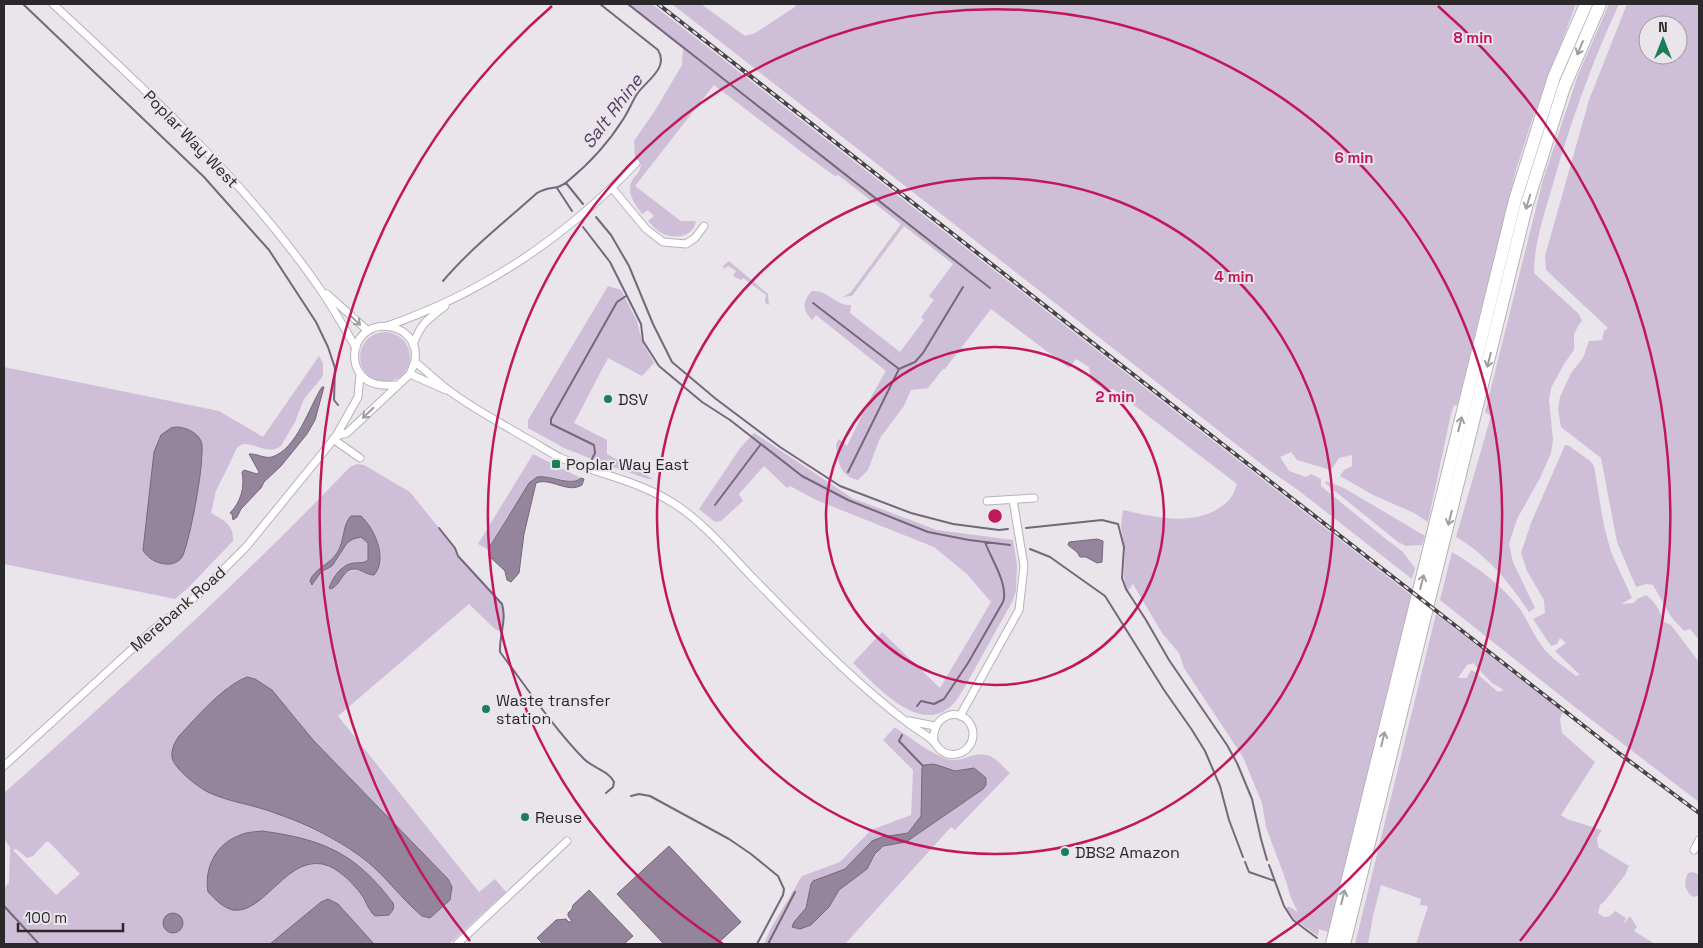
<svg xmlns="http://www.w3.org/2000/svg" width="1703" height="948" viewBox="0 0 1703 948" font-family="'Space Grotesk',sans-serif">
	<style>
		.green { fill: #cfbed8; fill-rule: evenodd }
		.water { fill: #94849c; stroke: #74687a }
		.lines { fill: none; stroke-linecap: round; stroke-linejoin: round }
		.stream { stroke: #74687a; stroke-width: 2 }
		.minor-casing { stroke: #b6b2b8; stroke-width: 9 }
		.motorway-casing { stroke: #b6b2b8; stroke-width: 14 }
		.minor { stroke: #fff; stroke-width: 7 }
		.motorway { stroke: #fff; stroke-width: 12 }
		.rail-casing { stroke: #464346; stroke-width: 4 }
		.rail { stroke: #e9e5eb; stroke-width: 2; stroke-dasharray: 5.5; stroke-linecap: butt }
		.oneway { stroke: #9f9e9f }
		.ring { fill: none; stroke: #c2185b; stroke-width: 2.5 }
		.poi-dot { fill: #1a7e57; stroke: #e9e5eb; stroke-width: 2 }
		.labels { text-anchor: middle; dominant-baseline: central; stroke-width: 4; stroke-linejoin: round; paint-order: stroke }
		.street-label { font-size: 16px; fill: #2a282a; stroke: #e9e5eb }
		.poi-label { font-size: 16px; fill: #2a282a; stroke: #e9e5eb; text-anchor: start }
		.water-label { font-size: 18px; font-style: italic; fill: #583d64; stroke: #e9e5eb }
		.centre { fill: #c2185b; stroke: #e9e5eb; stroke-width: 2.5 }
		.ring-label { font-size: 15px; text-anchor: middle; font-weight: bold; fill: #c2185b; stroke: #e9e5eb; stroke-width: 4; stroke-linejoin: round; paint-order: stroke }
	</style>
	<rect width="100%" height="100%" fill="#e9e5eb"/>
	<!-- green -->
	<path class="green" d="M626,4h26l759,591 -83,337 -9,-3 -1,7 -24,-17 -7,-10 1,-3 10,6 -7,-14 -6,-20 -19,-51 -4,-24 -19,-46 -59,-89 -5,-15 -17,-20 -29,-49 -7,9 -2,-17 1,-24 -4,-26 2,-16c34,8 77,18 105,-9 5,-4 7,-12 9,-17l-124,-95 -9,1 -13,-10 -2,-13 -13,-8 -7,9 -78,-59 -46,60h-2l-15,19 -17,2 -7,16 -24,32 -12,32 -10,10c-19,-4 -20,-19 -22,-36l3,-5 8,7 24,-49 15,-26 -70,-56 -4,5c-10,-11 -10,-19 0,-29 16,-1 24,15 39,14l-1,8 50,39 24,-32 -3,-3 13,-17 -5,-4 24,-32 -49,-38 -52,70 -9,1 8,-5 50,-68 -63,-49 -3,1 -28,-20 -93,-71 -79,101 46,35h15c-3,17 -23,19 -36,11 -5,-3 -8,-7 -12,-11l6,-5 -6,-6 -6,4c-7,-10 -17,-22 -9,-35 4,-5 7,-7 8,-14l-6,-7 -1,-17 22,-32 26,-44 1,-16z
		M672,4h29l44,32 10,-3 40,-26 1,-3h780l-44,116 -16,50 -59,236 -3,-1 -3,9 -23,108 -14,-9 -41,-18 -33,-19 4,-6 8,-4v-11l-13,3 -8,12 -34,-10 -6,-8 -11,5 9,14 17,6 5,-3 10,5v7l66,54 15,11 13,17 -3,11 -114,-89 -29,-20z
		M1609,4h10c-28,60 -50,123 -68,187 -8,27 -17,54 -17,82l45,41 3,7 -4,5 -4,8v16l-10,14 -13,24 -2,12 4,40 -2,13 -11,25 -23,41 -8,25 4,18 22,46 -6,4c-19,-29 -43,-58 -73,-75l35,-121 -6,-4 58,-232 35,-105z
		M1627,4h72v636l-9,-11 -6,2 -12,-13 -19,-33 -6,-1 -11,3 -19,-45 -16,-84 -40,-31 -3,-18 2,-12 11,-24 12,-15 6,-17 13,-1 2,-9 4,-3 -62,-58 -1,-14 44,-156zM1648,25h30v30h-30z
		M729,261l39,33 1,11 -3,-1 -1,-4 1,-5 -23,-17 -2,2 -8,-4 3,-5 -8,-5 -4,3 -1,-3z
		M608,286l13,4 16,31 5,20 12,22 -12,13 -34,-18 -34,65 33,17v14l46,25h-5l-49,-17 -35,-14 -36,-20v-8z
		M360 357a25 25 0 1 1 50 0a25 25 0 1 1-50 0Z
		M319,356l4,7v13l-19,23 -9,23 -14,24c-16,12 -34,-11 -44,2l-21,43 -5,22c12,7 23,11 22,28l-46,48 -12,10 -171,-35v-197l215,44 44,26zM182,427c14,6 21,14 21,29l-8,51 -13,50 -10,7h-5l-11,-2 -9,-5 -4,-7 11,-98z
		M754,433l98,65 85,32 76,10 4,25 -1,25 -4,12 -49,88c-3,4 -5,9 -9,13 -32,36 -79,-18 -101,-40l29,-31 58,56 51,-86 -24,-28 -33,-27 -118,-47 -26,-14 -3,2 -23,-22 -25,28 4,7 -22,20 -6,1 -16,-13 42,-62z
		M1565,445h3l22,16 4,5 10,60 7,26 21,46 -11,6 13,-1 3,-4 9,-4c8,6 16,17 16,26l9,4 28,37v140l-128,-98 -131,-104 12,-48c25,15 51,34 68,57 10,15 16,33 29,45 8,9 19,15 27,22l4,-1 -25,-24 11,-8 -6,-5 -3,6 -6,2 -18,-27 12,-6 -1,-13 -17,-29 -6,-18 10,-30z
		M533,454l48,24 -7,4 -19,-4 -18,-1 -8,6 -25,39 -15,28 -11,-6z
		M357,464l7,1 46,27 45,56 3,8c10,11 45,43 46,55 1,6 -2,14 -3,20l-5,-1 -27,-26 -131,112 141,176 16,-13 11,13 -57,52h-75l-36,-40 -10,-5 -7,3 -51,42h-266v-56l5,-5 1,-36 -6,-8v-46c118,-105 236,-211 346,-326zM354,516h7c9,8 22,33 19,45 -2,5 -7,10 -10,14 -21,-9 -23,-5 -35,12l-5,-3c6,-11 14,-21 27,-22 6,0 7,1 11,-2v-17l-7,-6 -8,2 -6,4 -13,20 -13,9 -8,13v-11l14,-10 9,-9 7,-15 2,-13zM247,678l8,1 36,33 23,29 134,138 -26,37 -41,-43 -21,-17 -29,-18 -56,-26 -65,-19 -20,-14 -16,-17 5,-26 47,-47 13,-8zM262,831c47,7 85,17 117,54 5,7 13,14 15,22l-24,5c-6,-15 -15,-26 -27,-37 -33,-29 -57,5 -82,23 -6,5 -13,8 -20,11l-30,-49 16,-17zM46,842h3l31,32 -24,21 -43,-45 3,-1 11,9 6,-2z
		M1326,481l18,7 81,48 -3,9 -16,1 -8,-4 -73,-59z
		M1436,614l127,98 -3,7 2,14 33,29 -34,53 6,4 35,11 -5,8 1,9 31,19 -4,9 -21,27 -4,3 -2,8 6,4 6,-1 5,-5 11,7 -3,7 7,-9 7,11 -3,4 21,13h-239l12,-38 -8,-1 1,-6 -40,-14 -8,31 -5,28h-13zM1473,663l19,20 12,7 -6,2 -23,-20 -4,-2 -4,8h-9l9,-13z
		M894,728h2c15,10 33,25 51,31 16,5 29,-11 45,-2 7,4 12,11 18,16l-55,57 -4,-3 -106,117h-81l6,-14 32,-54 38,-14 31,-32 40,-15 2,-45 -30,-30zM934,764l21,7 19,-3 -74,75 -17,3 -4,4 -12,19 -28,21 -10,17 -18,18 -17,-3 12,-14 5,-24 34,-15 28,-28 9,-4 26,-4 13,-17z
		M1693,872l6,3v20l-6,2c-8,-6 -10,-14 -5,-24z"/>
	<!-- water -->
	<path class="water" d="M322,387h2l-9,33 -8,14 -26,32 -17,16 -3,6 -20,21 -4,8 -4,3 -1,-6 -2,-1c11,-11 15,-26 12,-41l2,-2 13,4 2,-2 -10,-18c7,-1 15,5 23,3 25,-8 37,-50 50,-70z
		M176,427c9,0 21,5 25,14 6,11 -12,105 -19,116 -9,14 -34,5 -39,-7l11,-98 7,-17 10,-7z
		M537,477c14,-2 35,10 44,1l3,1 -2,6c-15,9 -31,-8 -46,-2l-12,51 -5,39 -8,9 -4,-2 -2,-9 -16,-15v-8l40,-65z
		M351,516h10c14,13 27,43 13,59 -7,0 -12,-5 -19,-6 -12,-1 -14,16 -24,20l-2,-1c4,-11 12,-23 24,-25 7,-1 10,1 15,-3v-17l-7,-6 -8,2 -6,4 -15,23 -11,6 -9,13 -2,-4c3,-11 20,-17 27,-28 8,-12 5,-28 14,-37z
		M1097,539l6,2 -1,21 -5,1 -11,-6h-6l-3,-5 -9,-7 1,-3z
		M247,677l8,2 17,11 42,51 134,138 4,8 -2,13 -20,18 -8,-2c-22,-18 -38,-43 -62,-60 -25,-18 -56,-33 -85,-43 -20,-8 -46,-11 -65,-20 -10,-4 -37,-25 -38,-36 -1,-8 3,-15 7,-21 19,-20 43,-49 68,-59z
		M934,764l21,7 19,-3 12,10v7l-3,4 -77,53 -23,4 -8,8 -8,15 -28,21 -10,17 -18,18 -11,4 -8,-2 2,-5 12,-14 5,-24 2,-3 32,-12 27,-28 10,-4 26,-4 13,-17 1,-48 2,-3z
		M262,831c60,8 94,22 131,72 2,6 -1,8 -4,12l-14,1c-6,-5 -8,-12 -12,-19 -8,-12 -21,-25 -34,-31 -40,-16 -64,49 -96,44 -10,-2 -18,-11 -25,-18 -4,-23 7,-47 30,-56 7,-4 16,-4 24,-5z
		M669,846l72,76 -24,22h-53l-47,-50z
		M589,890l44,46 -9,8h-81l-6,-6 19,-18 10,-1 3,3h2v-2l-3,-4v-3l4,-4 1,-4z
		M328,899l10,5 36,40h-104l51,-42z
		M163 923a10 10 0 1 1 20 0a10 10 0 1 1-20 0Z"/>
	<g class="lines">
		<!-- stream -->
		<path class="stream" d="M23,4l181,173 65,73 47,72 12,25 7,21 -1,32 4,5
			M628,4l362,284
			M566,183l17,21
			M557,188l15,23
			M596,217l15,18 18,31 24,58 19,38 44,37 64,48 60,39 71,27 42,11 46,6 9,-1
			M583,227l27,35 31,62 2,17 16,25 43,36 28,18 72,56 46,24 80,32 41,8 41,5
			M443,281c28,-33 62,-59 94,-88 13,-8 20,-2 31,-12 22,-18 41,-39 56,-63 5,-8 8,-16 13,-24 10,-14 32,-26 21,-44l-58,-46
			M813,303l86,66
			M592,459l3,-6 -1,-8 -43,-21v-5l66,-117 9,-6
			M848,472l51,-103 16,-7 8,-9 40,-66
			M715,505l46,-61
			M439,528l16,20 3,8 44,48c5,15 -3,33 -2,48 27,36 53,75 84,107 9,9 25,12 30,23l-1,5 -7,6
			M1026,528l76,-8 16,4 6,23 -2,31 4,11 20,31 23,40 58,85 10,18 15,36 9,40 6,21
			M1030,549l20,8 55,39 59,94 28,40 13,21 15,35 9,34 14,37
			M917,706l4,-5 13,3 10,-5 24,-36 35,-61c6,-17 -12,-43 -18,-60
			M902,735l-3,6 24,25
			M631,796l8,-2 11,2 79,43 22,15 27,22 6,13 -1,6 -26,49
			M1245,862l4,10 26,9
			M1269,865l15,41 9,14 24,18
			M4,906l35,38
			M768,944l27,-52"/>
		<!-- minor casing -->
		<g class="minor-casing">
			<path id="minor" d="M53,4c94,87 192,177 265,282 14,20 26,41 38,62
				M612,188l34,41 17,13 23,2 9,-6 9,-12
				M327,294l41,37
				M387,326c96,-33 180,-90 249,-163
				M413,345c8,-22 14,-25 32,-39
				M415,362c12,9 23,21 36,30 23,17 48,30 73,45 12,6 24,15 37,21 36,16 78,23 112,45 28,17 56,50 79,74 51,52 102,106 160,149 7,5 17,10 22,16 3,3 4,7 8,9 8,6 21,4 27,-5 4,-4 5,-13 3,-18 -8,-23 -42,-15 -38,14
				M410,374l36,16
				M336,436l11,-3 63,-59c2,-5 4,-9 5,-14 6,-37 -52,-48 -60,-10 -1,8 0,16 4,22 9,14 24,14 38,13
				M333,439l27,19
				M987,501l47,-3
				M960,716l59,-106 5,-44 -11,-66
				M909,721l26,5
				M4,766l151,-138 24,-18 21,-17 46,-46 75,-92 15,-19 22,-39 2,-23
				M1694,850l5,-10
				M457,944l110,-103"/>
		</g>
		<!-- motorway casing -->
		<g class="motorway-casing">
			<path id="motorway" d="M1332,944l183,-744 39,-123 32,-73
				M1344,944l182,-737 38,-120 36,-83"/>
		</g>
		<!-- minor -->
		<use href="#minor" class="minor"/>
		<!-- motorway -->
		<use href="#motorway" class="motorway"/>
		<!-- rail casing -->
		<g class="rail-casing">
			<path id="rail" d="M658,4l958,747 83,62"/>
		</g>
		<!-- rail -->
		<use href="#rail" class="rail"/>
	</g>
	<!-- one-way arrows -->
	<defs><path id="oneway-shaft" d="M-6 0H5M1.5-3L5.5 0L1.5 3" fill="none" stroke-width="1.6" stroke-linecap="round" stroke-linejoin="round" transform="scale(1.25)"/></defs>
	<g class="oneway">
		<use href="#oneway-shaft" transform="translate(1580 48) rotate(113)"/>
		<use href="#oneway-shaft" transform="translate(1528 202) rotate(107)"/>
		<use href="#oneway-shaft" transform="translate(355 320) rotate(43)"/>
		<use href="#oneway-shaft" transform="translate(1489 360) rotate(104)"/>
		<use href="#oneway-shaft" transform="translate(368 413) rotate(136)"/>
		<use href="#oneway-shaft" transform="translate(1460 424) rotate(-76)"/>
		<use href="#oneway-shaft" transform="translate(1450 518) rotate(104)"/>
		<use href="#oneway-shaft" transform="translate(1422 582) rotate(-76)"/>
		<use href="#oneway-shaft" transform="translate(1383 739) rotate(-76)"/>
		<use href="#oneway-shaft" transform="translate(1343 897) rotate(-76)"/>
	</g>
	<!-- distance rings -->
	<g class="ring">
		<circle cx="995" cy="516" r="169"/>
		<circle cx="995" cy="516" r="338"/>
		<path d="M723 944A507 507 0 1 1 1267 944"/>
		<path d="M470 941A676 676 0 0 1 552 6M1438 6A676 676 0 0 1 1520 941"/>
	</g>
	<!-- markers -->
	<g class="poi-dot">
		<circle cx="608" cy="399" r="5"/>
		<rect x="551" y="459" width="10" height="10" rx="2.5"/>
		<circle cx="486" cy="709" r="5"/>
		<circle cx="525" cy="817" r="5"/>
		<circle cx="1065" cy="852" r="5"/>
	</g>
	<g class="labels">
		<!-- street labels -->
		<g class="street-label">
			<text transform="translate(191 139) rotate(46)">Poplar Way West</text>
			<text transform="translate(178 609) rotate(-41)">Merebank Road</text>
		</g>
		<!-- poi labels -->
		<g class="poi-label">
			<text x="618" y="399">DSV</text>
			<text x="566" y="464">Poplar Way East</text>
			<text x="496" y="700">Waste transfer<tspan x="496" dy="18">station</tspan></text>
			<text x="535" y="817">Reuse</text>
			<text x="1075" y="852">DBS2 Amazon</text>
		</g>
		<!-- water labels -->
		<g class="water-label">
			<text transform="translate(612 111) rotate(-53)">Salt Rhine</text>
		</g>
	</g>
	<circle cx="995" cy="516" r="8" class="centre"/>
	<g class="ring-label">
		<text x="1473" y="43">8 min</text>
		<text x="1354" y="163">6 min</text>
		<text x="1234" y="282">4 min</text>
		<text x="1115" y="402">2 min</text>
	</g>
	<!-- border -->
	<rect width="1703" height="948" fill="none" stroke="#2a282a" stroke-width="10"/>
	<!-- north arrow -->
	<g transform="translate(1663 40)"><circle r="24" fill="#e9e5eb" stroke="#9d999e"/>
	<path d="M0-4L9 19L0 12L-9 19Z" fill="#1a7e57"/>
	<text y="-8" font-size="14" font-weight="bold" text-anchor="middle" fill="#2a282a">N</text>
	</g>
	<!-- scale -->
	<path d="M18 923v8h105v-8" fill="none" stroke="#2a282a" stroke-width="2.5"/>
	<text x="25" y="923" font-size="15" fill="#2a282a" stroke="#e9e5eb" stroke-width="4" paint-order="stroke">100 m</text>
</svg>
